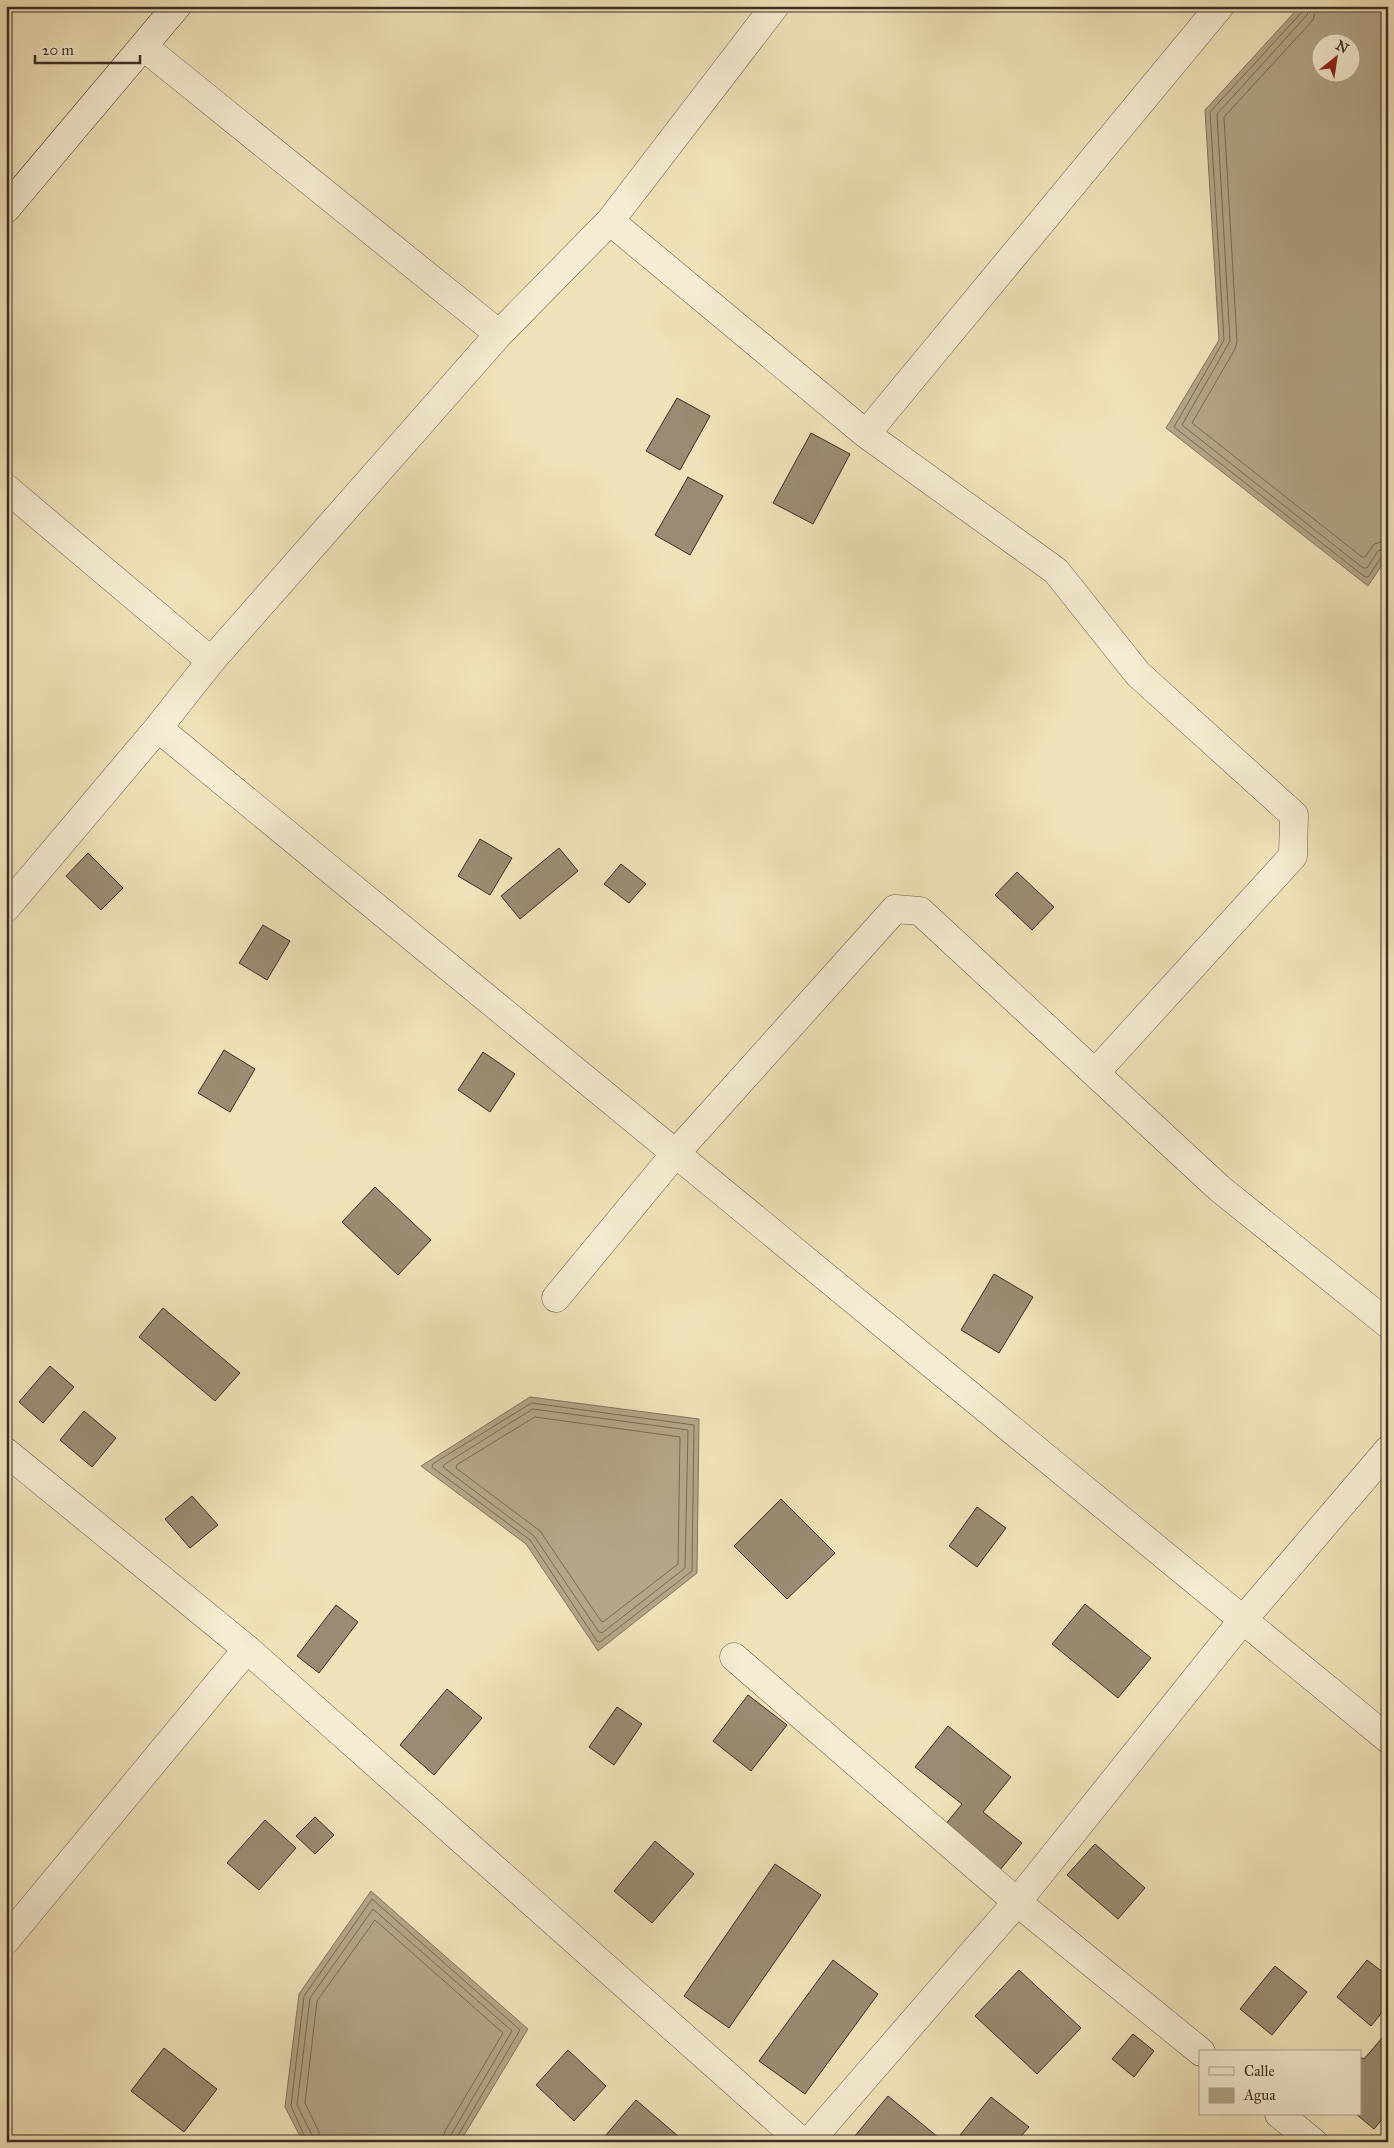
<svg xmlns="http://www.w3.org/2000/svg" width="1394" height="2148" viewBox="0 0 1394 2148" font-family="'IM FELL Great Primer',serif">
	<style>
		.water { fill: #b3a586; stroke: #837560; fill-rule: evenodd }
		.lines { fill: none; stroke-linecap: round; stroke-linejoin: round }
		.shore { stroke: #786a56; stroke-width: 1 }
		.building { fill: #9a8c72; stroke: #3c2e26 }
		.street-casing { stroke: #695b4a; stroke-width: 29 }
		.secondary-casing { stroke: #3c2e26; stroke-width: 29 }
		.street { stroke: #f5ecd1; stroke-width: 28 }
		.secondary { stroke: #f5ecd1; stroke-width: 28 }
	</style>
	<rect width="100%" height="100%" fill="#f0e2b8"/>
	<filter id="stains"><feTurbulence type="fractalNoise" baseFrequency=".004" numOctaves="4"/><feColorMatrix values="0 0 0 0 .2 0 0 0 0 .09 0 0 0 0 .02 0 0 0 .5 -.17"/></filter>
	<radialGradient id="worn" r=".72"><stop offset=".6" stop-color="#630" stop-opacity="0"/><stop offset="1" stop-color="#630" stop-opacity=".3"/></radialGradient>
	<!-- water -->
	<path class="water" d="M1300,6h88v550l-20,30 -202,-158 53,-88 -14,-230zM1322,42h30v30h-30z
		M530,1397l169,22 -2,154 -99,78 -72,-107 -105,-78z
		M371,1891l157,138 -68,113h-157l-18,-35 14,-113z"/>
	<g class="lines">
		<!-- shore -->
		<path class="shore" d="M1303,6l-1,6 -92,100 14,228 -50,87 191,150h3l14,-21 6,-2
			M1310,6l-3,9 -90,99 13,227 -48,84 181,143h4l11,-17 10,-3
			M1317,6l-4,14 -89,97 13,224 -2,8 -43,74 170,134h3l9,-13 14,-4
			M532,1403l162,22 -2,146 -92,71 -3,-1 -67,-101 -98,-73 1,-3z
			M533,1409l155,21 -3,138 -83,65 -3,-1 -65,-96 -91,-69 1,-2z
			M535,1417l145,20 -2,127 -75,58 -2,-1 -61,-90 -84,-63 1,-3z
			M307,2142l-16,-36 13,-110 68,-97 148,131 -63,107 -1,5
			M313,2142l-1,-7 -15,-30 13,-107 63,-89 139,122 -61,104 -1,7
			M321,2142l-2,-10 -14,-29 12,-102 58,-81 128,113 -58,98 -3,11"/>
	</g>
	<!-- building -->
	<path class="building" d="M677,398l33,18 -30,54 -34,-19z
		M811,433l39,21 -37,70 -40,-21z
		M688,477l35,19 -33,59 -35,-20z
		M480,839l32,19 -22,37 -32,-19z
		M559,848l19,23 -58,48 -19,-23z
		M88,853l35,35 -22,22 -35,-34z
		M621,864l25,20 -17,19 -25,-19z
		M1017,872l37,35 -22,23 -37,-35z
		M263,925l27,16 -23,39 -28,-17z
		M224,1050l31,19 -25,43 -32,-19z
		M483,1052l32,22 -25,38 -32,-22z
		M375,1187l56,53 -33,35 -56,-53z
		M994,1274l39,23 -34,56 -38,-23z
		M163,1308l77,65 -25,28 -76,-64z
		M50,1366l24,21 -31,36 -24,-21z
		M84,1411l32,27 -24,29 -32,-27z
		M192,1496l26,29 -28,23 -25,-29z
		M781,1499l54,54 -48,46 -53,-53z
		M977,1507l29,21 -29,39 -28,-21z
		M1085,1604l66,54 -33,40 -66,-54z
		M336,1605l22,17 -39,51 -22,-17z
		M447,1689l35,29 -48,57 -34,-30z
		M748,1695l39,30 -36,46 -38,-30z
		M617,1707l25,17 -28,41 -25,-18z
		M948,1726l63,51 -28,35 39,31 -27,33 -55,-45 22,-27 -47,-37z
		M315,1817l19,18 -19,19 -19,-18z
		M265,1820l31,28 -37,42 -32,-27z
		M655,1841l39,33 -42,49 -38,-32z
		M1095,1844l50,44 -27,31 -51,-44z
		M775,1864l46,31 -92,133 -45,-32z
		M833,1960l45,34 -73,100 -46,-33z
		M1367,1960l21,16v29l-17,21 -34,-29z
		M1275,1966l32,26 -35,43 -32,-26z
		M1019,1970l62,58 -44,46 -62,-58z
		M1388,2031v81l-14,17 -18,-15h4v-57l4,2z
		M1133,2034l21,17 -20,26 -22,-18z
		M164,2048l53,41 -33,43 -53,-41z
		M568,2050l38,36 -32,35 -38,-36z
		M888,2096l56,46h-94z
		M991,2097l38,30 -13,15h-47l-9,-7z
		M636,2100l49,42h-85z"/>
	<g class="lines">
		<!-- street casing -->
		<g class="street-casing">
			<path id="street" d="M144,47l355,287
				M610,221l256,213 190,137 82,103 156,141 -1,41 -198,217
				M866,434l354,-428
				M6,488l205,173
				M158,728l1230,1011
				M6,908l152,-180 53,-67 288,-327 111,-113 165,-215
				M556,1298l119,-144 220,-245 25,2 299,277 169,136
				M6,1452l241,197 555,493
				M734,1657l283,245 184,150
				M6,1940l241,-291
				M1279,2114l34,28
				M809,2142l208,-240 225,-281 146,-171"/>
		</g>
		<!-- secondary casing -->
		<g class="secondary-casing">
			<path id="secondary" d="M6,209l171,-203"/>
		</g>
		<!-- street -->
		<use href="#street" class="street"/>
		<!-- secondary -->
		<use href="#secondary" class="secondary"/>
	</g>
	<!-- margin -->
	<rect width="1394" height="2148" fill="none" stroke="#f0e2b8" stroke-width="25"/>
	<rect x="8" y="8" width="1379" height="2133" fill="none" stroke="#3c2e26" stroke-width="2.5"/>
	<rect x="12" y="12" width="1369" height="2123" fill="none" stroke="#3c2e26"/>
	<!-- legend -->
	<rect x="1199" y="2050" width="162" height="65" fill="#f5ecd1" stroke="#aba08d"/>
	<rect x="1209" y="2067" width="25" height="8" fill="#f5ecd1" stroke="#aba08d"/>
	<text x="1244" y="2076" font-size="15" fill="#3c2e26">Calle</text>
	<rect x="1209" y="2088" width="25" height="15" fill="#b3a586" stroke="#aba08d"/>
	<text x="1244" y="2100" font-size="15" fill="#3c2e26">Agua</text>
	<!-- north arrow -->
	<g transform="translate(1336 58) rotate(30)"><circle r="24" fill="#f5ecd1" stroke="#aba08d"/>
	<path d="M0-4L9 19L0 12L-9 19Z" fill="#8f2418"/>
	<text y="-8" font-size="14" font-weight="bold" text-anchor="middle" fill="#3c2e26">N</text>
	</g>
	<!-- scale -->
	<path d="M35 55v8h105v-8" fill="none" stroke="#3c2e26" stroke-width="2.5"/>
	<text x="42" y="55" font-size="15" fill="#3c2e26" stroke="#f5ecd1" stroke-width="4" paint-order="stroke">20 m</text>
	<rect width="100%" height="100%" filter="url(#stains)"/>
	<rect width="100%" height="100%" fill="url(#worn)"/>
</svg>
